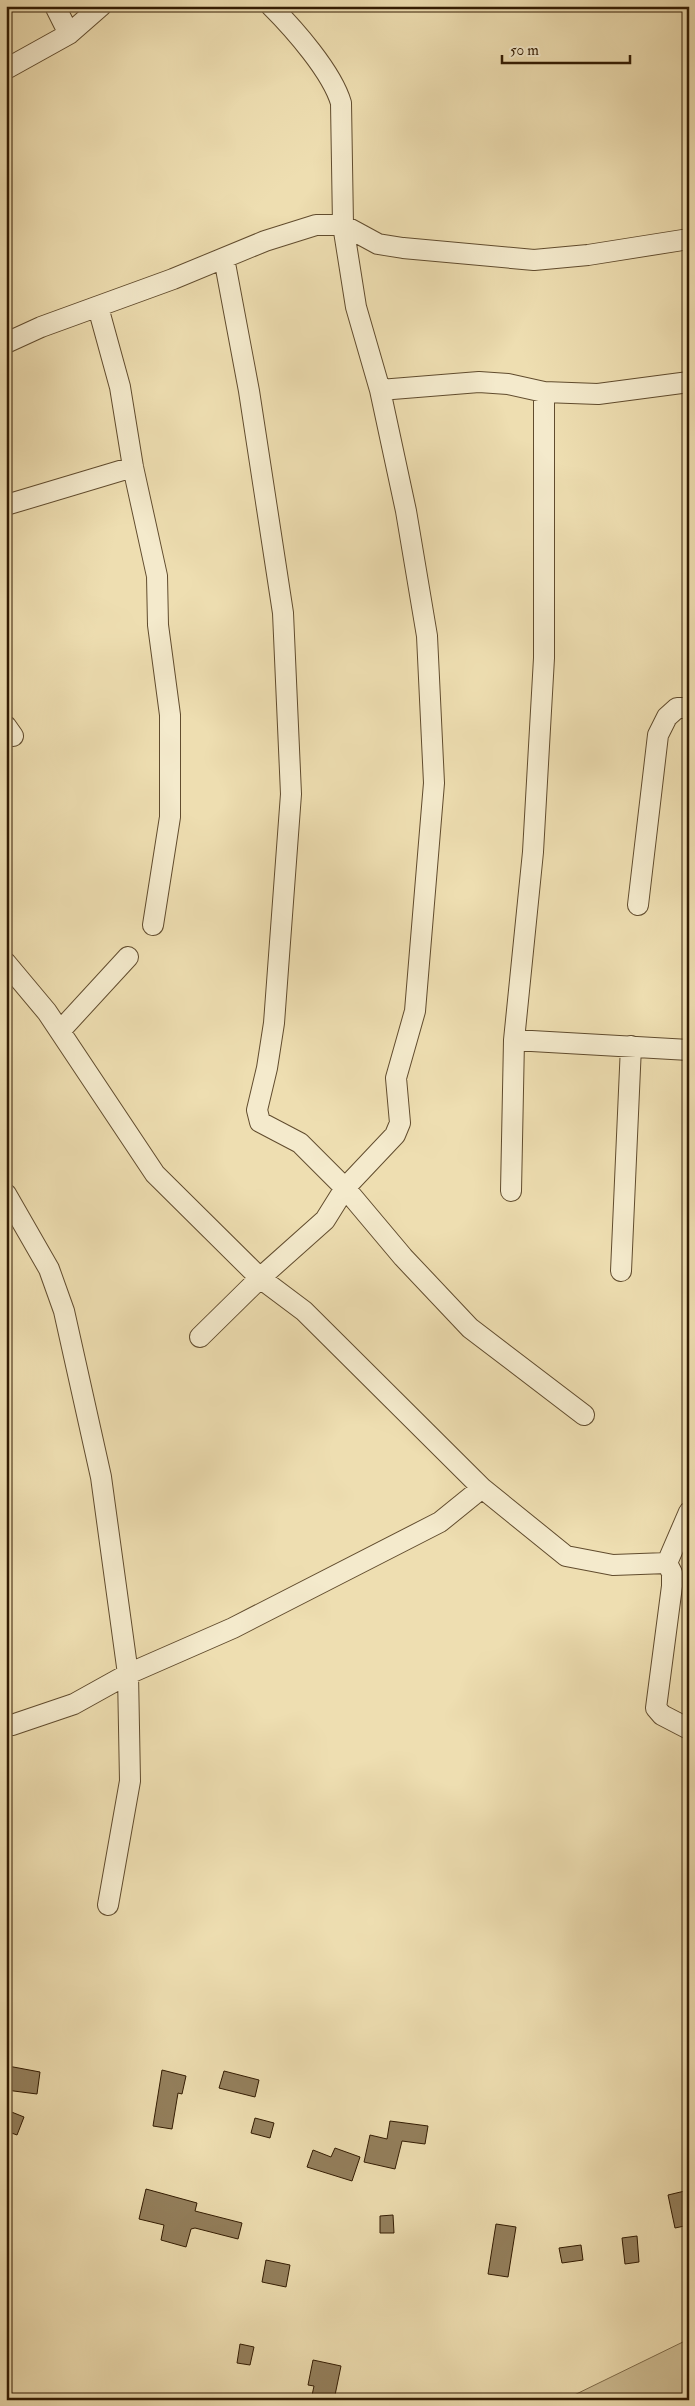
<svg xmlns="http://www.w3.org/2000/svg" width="695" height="2406" viewBox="0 0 695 2406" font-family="'IM FELL Double Pica',serif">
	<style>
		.green { fill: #cebd93; stroke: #806c4a }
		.building { fill: #94805d; stroke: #321b02 }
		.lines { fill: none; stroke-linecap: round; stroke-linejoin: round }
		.minor-casing { stroke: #614c2e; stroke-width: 22 }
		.minor { stroke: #f4eacc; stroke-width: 20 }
	</style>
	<rect width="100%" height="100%" fill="#eedeb1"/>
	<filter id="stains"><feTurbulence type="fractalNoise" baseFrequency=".004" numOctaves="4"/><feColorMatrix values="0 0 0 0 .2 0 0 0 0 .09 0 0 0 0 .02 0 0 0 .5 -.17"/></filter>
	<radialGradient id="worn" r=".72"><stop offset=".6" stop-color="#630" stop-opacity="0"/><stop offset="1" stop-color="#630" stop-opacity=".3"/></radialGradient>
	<!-- green -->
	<path class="green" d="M689,2339v61h-125z"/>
	<!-- building -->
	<path class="building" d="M8,2066l32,6 -3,22 -31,-4z
		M162,2070l24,6 -4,18 -4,-1 -6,36 -19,-3z
		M224,2071l35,9 -4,17 -36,-9z
		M9,2111l15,6 -7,18 -11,-4v-12z
		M255,2118l19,5 -4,15 -19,-5z
		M390,2121l38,5 -3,18 -23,-3 -7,28 -31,-7 6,-27 17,4z
		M335,2148l25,9 -8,24 -45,-14 6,-17 18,7z
		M146,2189l51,14 -2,8 47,12 -4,16 -43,-11 -4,1 -5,18 -25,-7 3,-15 -25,-6z
		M689,2190v35l-14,3 -7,-33z
		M393,2215l1,18h-14v-17z
		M496,2224l20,3 -8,50 -20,-3z
		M637,2236l2,26 -14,2 -3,-26z
		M581,2245l2,15 -21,3 -3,-15z
		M266,2260l24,5 -4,22 -24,-5z
		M240,2344l14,3 -4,18 -13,-2z
		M313,2360l28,6 -7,34h-23l3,-14 -6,-1z"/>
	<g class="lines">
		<!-- minor casing -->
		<g class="minor-casing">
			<path id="minor" d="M55,6l14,28
				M6,69l63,-35 32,-28
				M224,258l25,133 34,222 8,181 -17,229 -7,45 -10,42 3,12 40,21 45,45 58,69 67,71 114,87
				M98,307l22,80 13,80 24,109 1,49 12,90v102l-17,108
				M6,343l35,-16 132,-48 92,-38 51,-16h27l35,19 25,4 131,12 54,-5 101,-16
				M380,390l99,-8 29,2 36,8 54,2 91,-12
				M6,505l127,-38
				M6,726l7,10
				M638,905l20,-170 9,-18 10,-9h12
				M6,963l41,49 108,162 105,104 44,33 178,177 84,68 47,9 54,-2
				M60,1031l68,-74
				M514,1040l175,10
				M511,1191l3,-151 19,-188 11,-194v-266
				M6,1194l43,75 15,42 37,166 27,197 2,107 -22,124
				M621,1271l10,-225
				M200,1337l60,-59 65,-58 20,-32 50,-53 5,-12 -4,-45 19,-67 19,-228 -7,-147 -21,-125 -26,-121 -24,-83 -13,-82 -2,-122c-9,-31 -47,-74 -70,-97
				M667,1563l5,10v13l-16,122 6,7 27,14
				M667,1563l22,-51
				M12,1725l62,-21 54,-30 105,-46 207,-106 42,-34"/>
		</g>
		<!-- minor -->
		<use href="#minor" class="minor"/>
	</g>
	<!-- margin -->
	<rect width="695" height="2406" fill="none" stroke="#eedeb1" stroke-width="25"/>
	<rect x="8" y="8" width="680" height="2391" fill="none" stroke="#321b02" stroke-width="2.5"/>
	<rect x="12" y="12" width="670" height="2381" fill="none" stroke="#321b02"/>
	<!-- scale -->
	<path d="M502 55v8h128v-8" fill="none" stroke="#321b02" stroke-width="2.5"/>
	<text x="510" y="55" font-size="15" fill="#321b02" stroke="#f4eacc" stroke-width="4" paint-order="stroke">50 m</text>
	<rect width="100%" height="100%" filter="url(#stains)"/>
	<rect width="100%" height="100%" fill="url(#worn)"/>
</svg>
